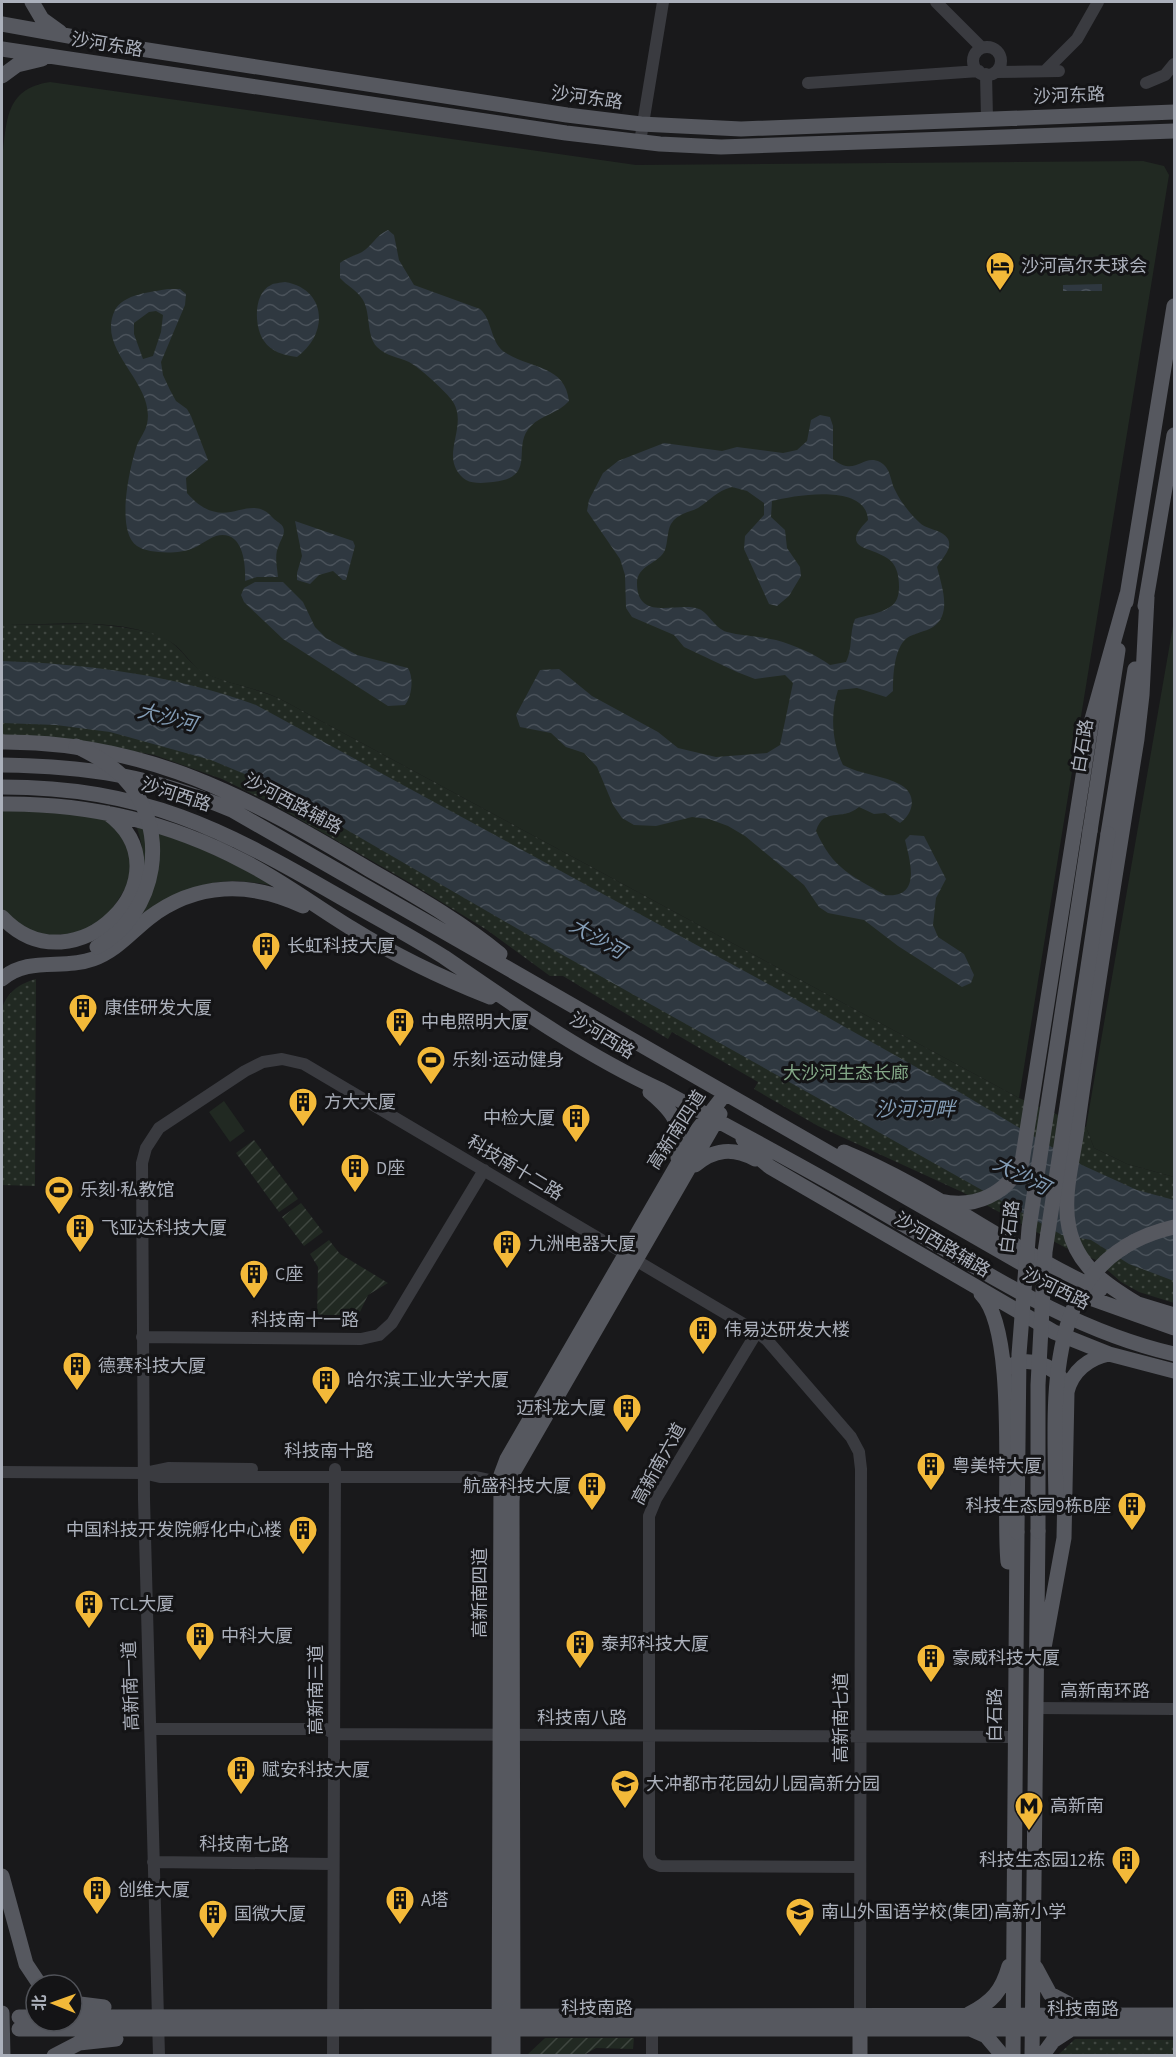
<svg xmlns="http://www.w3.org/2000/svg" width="1176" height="2057" viewBox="0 0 1176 2057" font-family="'Source Sans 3','Noto Sans SC',sans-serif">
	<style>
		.grass { fill: #212922 }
		.park { fill: url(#park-dots) }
		.garden { fill: url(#garden-furrows) }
		.water { fill: url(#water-waves); fill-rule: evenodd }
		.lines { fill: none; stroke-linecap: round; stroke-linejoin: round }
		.minor { stroke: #3a3b40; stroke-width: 12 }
		.major { stroke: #56585f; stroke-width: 15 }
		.major-bridge { stroke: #56585f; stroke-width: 15 }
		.labels { text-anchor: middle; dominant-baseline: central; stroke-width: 6; stroke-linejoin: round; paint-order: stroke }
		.street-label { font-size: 18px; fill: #abb0bb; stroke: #141416 }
		.poi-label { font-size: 18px; fill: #abb0bb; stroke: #141416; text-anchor: start }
		.park-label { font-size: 18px; fill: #82a686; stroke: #141416 }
		.water-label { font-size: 20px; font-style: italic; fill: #839cb5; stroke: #141416 }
	</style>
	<defs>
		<pattern id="park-dots" width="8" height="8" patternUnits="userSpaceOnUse" patternTransform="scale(1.5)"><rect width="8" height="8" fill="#212922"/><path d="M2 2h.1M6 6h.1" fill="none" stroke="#3f4640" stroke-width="1.8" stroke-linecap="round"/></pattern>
		<pattern id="garden-furrows" width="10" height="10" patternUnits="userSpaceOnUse" patternTransform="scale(1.5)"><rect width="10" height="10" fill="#212922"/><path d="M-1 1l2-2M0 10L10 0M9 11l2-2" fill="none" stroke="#3f4640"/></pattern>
		<pattern id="water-waves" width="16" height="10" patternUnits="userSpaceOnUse" patternTransform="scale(1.5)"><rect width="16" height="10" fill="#2f3840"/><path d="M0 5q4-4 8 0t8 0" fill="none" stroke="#4a525a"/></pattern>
	</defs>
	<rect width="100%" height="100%" fill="#19191b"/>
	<!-- grass -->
	<path class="grass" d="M50,82l586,83 507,-4 21,5 5,9 -150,923 -735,-397c-25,-13 -53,-16 -78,-27 -15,-7 -23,-26 -37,-33 -45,-25 -118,-16 -167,-16v-465c5,-38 2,-71 48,-78z
		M1174,620v557l-47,-13 -33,-16 -8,-21z
		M2,808l71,3 35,10 10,7 13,29 -3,27 -20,32 -25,17 -43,3 -28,-14 -10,-14z
		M135,822l24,7 130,61c-75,-21 -105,-2 -168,36 19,-45 31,-55 14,-104z
		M224,1101l21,30 -15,11 -21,-30z"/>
	<!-- park -->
	<path class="park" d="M91,624c21,2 63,5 80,18 13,10 20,24 34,31 25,12 54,15 79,28l735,397 67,29 8,21 33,16 47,13v126l-35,-11 -18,-10 -25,-22 -30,-12 -104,-56 -144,-66 -64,-37 4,-7 -86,-50 -4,7 -105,-63h-13l-63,-46 -75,-46 -139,-80 -51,-25 -68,-24 -87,-16 -65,-4v-110z
		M36,979l-1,207 -33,-1v-176c4,-16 18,-26 34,-30z
		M1075,2039l99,1v15h-116z"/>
	<!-- garden -->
	<path class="garden" d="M254,1140l44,59 -19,13 -43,-59z
		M301,1203l22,29 -19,14 -22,-29z
		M329,1240l11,14 48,29 -20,12 -9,19 -5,3 -13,-2 -24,4 1,-52 -8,-13z
		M545,2038h89l-1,11 -37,-1 -12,7h-57z"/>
	<!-- water -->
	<path class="water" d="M388,230l6,5 5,25 15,25 66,24c13,11 10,35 26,44 25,16 59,12 63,48 -10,12 -28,14 -38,25 -21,21 8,51 -38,56 -8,1 -20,2 -27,-2 -8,-5 -13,-14 -13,-24 0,-19 12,-39 -2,-57 -7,-9 -32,-32 -42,-37 -11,-5 -23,-6 -32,-15 -11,-12 -6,-33 -14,-47 -6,-10 -16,-14 -23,-22v-15c8,-6 14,-7 22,-11 10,-6 14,-17 26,-22z
		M285,282c42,7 44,52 12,75 -13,-2 -26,-5 -33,-16 -10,-14 -11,-48 7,-56 3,-2 9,-2 14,-3z
		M1102,284v7h-39v-6z
		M168,289h12l6,5 -1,11 -24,57 2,13 7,15 6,11 11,8 4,7 17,44 -22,18 1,15c38,44 61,-4 86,25 3,3 9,6 10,9 3,6 -2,12 -4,18 -5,10 -2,21 -1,32h-21l-12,4c1,-17 -2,-52 -29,-45 -9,3 -16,10 -25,13 -12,5 -42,5 -54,-3 -22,-15 -7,-80 0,-101 3,-7 8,-13 10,-21 9,-42 -52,-73 -32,-114 8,-16 37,-18 53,-21zM156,311l7,4 -2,17 -8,24 -10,3 -9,-25v-11l15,-11z
		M820,415l10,2 3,9v33c23,19 29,-6 47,3 11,6 10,18 15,28 5,11 16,25 25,33 7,7 22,6 28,16 5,10 -6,19 -11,28 4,17 16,47 -4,60 -8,5 -19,6 -26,11 -13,10 -14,38 -14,53l-7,6 -29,-9 -19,2c-8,24 -6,53 5,75 18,10 41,10 58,20 17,10 12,29 -1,38l-15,-10 -11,1 -15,-7c-18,15 -35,-1 -43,24 17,38 35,44 69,64 37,4 25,-34 20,-55l5,-5 14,1 22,43 -10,19 -3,27 5,12 26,17 10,21 -3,8 -9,4 -64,-41 -34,-26 -36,-7 -9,-6 -15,-22 -59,-49 -17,-10 -19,-7 -17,-2 -36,9 -22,-1 -12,-7 -9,-13 -16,-38 -13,-14 -18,-6 -15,-14 -31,-6 -4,-12 24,-45 19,-1 33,27 66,36 20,16 38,9 51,-4 13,-8 13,-62 -8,-8 -30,4 -18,-7 -53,-25 -10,-12 -42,-18 -6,-9 -1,-33 -5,-16 -33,-48 2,-11 14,-27 15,-12 46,-18 58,8 15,-4 46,6 14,-3 10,-9 4,-21zM732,487l15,4 17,12v12l-19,21 -1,13 25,55 8,2 12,-10 12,-20 -1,-9 -13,-19 -2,-18 -14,-13 1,-16c24,-6 94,-18 96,19 -29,29 1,26 19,38 10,6 12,18 12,29 0,8 -2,16 -9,20 -10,7 -24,8 -35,12 -6,15 -2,29 -9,43l-16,3c-15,-11 -36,-20 -54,-25 -16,-4 -34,-4 -49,-8 -13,-4 -18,-19 -28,-23 -20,-8 -62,14 -62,-26 0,-18 22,-19 28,-33 3,-8 2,-19 6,-26 7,-11 17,-11 27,-16 12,-8 19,-17 34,-21z
		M295,521l58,20 2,5 -9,34h-3l-10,-9 -14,4 -9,9 -13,-4v-7l5,-17z
		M255,582h28l20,20 12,25 11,11 31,17 51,13c6,10 4,28 -3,37l-17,1 -105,-67 -39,-37 -3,-7 3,-7z
		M2,661c86,3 172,14 254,44l525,286 158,89 143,85 55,25 37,10v81l-45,-17 -38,-24 -29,-5 -501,-281 -295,-171 -55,-23 -101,-28 -54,-7 -54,-2z"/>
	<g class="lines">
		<!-- minor -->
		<path class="minor" d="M936,2l46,46
			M973 61a14 14 0 1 1 28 0a14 14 0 1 1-28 0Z
			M1045,71l32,-32 21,-37
			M996,72l63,-1
			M986,74l1,44
			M808,83l171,-12
			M1146,83l19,-8 9,-11
			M640,142l23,-140
			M757,1332l-101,167 -7,17v340l4,7 7,3 200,1
			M142,1337l219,2 18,-4 13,-12 92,-153
			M2,1472l141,1 17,4h316l32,7
			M144,1473l24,-5 84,1
			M1036,1708l138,1
			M151,1729h175l8,5 680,3
			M153,1862l180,2
			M159,2056l-15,-557 -2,-336 4,-15 13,-20 86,-57 18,-9 19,-3 22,5 453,268 10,8 84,97 8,15 2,17 -1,548
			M333,2056l2,-587
			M652,2056v-35"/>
		<!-- major -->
		<path class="major" d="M32,2l10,17 18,13
			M2,24l139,25 426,66 74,9 100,5 433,-17
			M2,49l564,84 94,11 61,3 453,-16
			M2,76l15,-11 25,-6
			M1126,602l48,-296
			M1145,606l29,-171
			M2,742c145,-1 248,56 368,128 45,26 90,51 130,84
			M2,765c87,1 148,11 230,45l808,464 47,23 87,31
			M2,787c141,0 221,42 340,111 33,19 69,38 102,59 70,48 139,97 217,133 73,40 147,79 219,121 96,55 186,118 294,143
			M2,804c85,-1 165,17 241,57 38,19 72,45 108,67 45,28 91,50 139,69
			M1090,831l28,-181
			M1108,834l27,-165
			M2,917c72,77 191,-42 105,-104
			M2,979c26,-23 61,-9 91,-20 24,-9 37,-26 56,-41 47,-36 101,-37 154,-12
			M650,1092c25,21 32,31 28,66
			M743,1139l10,14 17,14 284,165 55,22 65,17
			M844,1152c90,37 167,98 256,138
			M695,1165c19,-16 38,-18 60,-6
			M940,1201c35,8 67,-7 82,-39l70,-443 35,-125
			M981,1294c38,37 21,212 27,268
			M1128,1301l46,14
			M1136,1303c-31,-19 -59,-37 -67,-75 -7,-32 4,-67 8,-99 18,-130 39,-260 60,-390l5,-44 5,-98
			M1008,1368c17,-14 47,-3 56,15
			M1044,1648l20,-110 3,-146c5,-21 22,-34 42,-38
			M2,1876l24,88 14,21
			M1036,1968l14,26 34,18
			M72,2003l32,4
			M2,2013l1,43
			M969,2014c23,-12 33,-23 40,-48
			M19,2017h17
			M72,2017l1102,-2
			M19,2029h1155
			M970,2029l16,7 17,20
			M54,2056l25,-13 37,-4
			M499,2056l2,-581 6,-16 191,-330 27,-35
			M513,2056l-1,-555 2,-30 206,-357
			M860,2056v-36
			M1013,2056l4,-524
			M1032,2056l6,-525
			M1042,2056l11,-15 20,-13"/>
		<!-- major-bridge -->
		<path class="major-bridge" d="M76,746c18,9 33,17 47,31 49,50 35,137 -26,170
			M1056,1504c-1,-106 -17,-246 118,-277
			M1038,1531v-146l7,-133 63,-418
			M1017,1532l2,-178 10,-126 61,-397"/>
	</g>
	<!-- icons -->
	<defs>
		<g id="hotel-pin" transform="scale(1.5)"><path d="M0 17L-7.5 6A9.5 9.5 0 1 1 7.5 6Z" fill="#f3b939" stroke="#141416"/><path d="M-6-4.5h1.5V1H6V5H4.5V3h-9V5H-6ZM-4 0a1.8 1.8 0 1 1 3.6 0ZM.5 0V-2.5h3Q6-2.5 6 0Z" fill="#111"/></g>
		<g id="building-pin" transform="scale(1.5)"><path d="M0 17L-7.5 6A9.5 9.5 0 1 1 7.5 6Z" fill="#f3b939" stroke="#141416"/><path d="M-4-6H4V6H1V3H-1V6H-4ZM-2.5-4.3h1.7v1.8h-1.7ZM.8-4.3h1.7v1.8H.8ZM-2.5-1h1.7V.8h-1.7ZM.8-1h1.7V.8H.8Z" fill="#111"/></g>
		<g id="stadium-pin" transform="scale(1.5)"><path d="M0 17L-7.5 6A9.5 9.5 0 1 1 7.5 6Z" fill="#f3b939" stroke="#141416"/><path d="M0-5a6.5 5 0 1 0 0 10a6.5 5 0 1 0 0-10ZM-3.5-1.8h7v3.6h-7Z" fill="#111"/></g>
		<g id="school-pin" transform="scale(1.5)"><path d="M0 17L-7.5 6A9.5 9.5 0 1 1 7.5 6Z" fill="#f3b939" stroke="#141416"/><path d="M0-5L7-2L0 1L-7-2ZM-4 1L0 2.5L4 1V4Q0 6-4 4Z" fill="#111"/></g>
		<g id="metro-pin" transform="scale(1.5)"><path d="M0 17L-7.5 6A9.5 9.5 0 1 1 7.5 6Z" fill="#f3b939" stroke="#141416"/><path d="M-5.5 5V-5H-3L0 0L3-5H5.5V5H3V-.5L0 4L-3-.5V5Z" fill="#111"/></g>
	</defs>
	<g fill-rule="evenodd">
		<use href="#hotel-pin" x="1000" y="266"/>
		<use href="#building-pin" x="266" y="946"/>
		<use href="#building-pin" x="83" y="1008"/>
		<use href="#building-pin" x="400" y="1022"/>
		<use href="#stadium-pin" x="431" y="1060"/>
		<use href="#building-pin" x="303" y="1102"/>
		<use href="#building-pin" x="576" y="1118"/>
		<use href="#building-pin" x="355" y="1168"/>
		<use href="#stadium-pin" x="59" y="1190"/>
		<use href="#building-pin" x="80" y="1228"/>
		<use href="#building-pin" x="507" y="1244"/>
		<use href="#building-pin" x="254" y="1274"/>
		<use href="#building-pin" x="703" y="1330"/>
		<use href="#building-pin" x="77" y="1366"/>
		<use href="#building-pin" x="326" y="1380"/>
		<use href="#building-pin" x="627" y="1408"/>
		<use href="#building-pin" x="931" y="1466"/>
		<use href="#building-pin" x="592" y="1486"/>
		<use href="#building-pin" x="1132" y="1506"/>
		<use href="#building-pin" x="303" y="1530"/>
		<use href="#building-pin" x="89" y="1604"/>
		<use href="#building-pin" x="200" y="1636"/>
		<use href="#building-pin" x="580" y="1644"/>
		<use href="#building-pin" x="931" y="1658"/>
		<use href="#building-pin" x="241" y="1770"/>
		<use href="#school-pin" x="625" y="1784"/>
		<use href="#metro-pin" x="1029" y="1806"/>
		<use href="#building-pin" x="1126" y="1860"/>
		<use href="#building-pin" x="97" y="1890"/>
		<use href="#building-pin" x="400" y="1900"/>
		<use href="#school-pin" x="800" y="1912"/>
		<use href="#building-pin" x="213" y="1914"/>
	</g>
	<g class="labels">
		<!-- street labels -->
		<g class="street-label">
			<text transform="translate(107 45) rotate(9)">沙河东路</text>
			<text transform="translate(1069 96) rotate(-2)">沙河东路</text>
			<text transform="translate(587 98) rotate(8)">沙河东路</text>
			<text transform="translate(1083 746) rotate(-81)">白石路</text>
			<text transform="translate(176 795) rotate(18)">沙河西路</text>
			<text transform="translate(293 804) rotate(28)">沙河西路辅路</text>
			<text transform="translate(602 1036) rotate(31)">沙河西路</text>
			<text transform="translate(677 1130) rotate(-57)">高新南四道</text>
			<text transform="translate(515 1168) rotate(31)">科技南十二路</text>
			<text transform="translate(1010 1227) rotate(-83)">白石路</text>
			<text transform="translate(942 1245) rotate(31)">沙河西路辅路</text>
			<text transform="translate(1056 1289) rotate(26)">沙河西路</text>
			<text x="305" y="1320">科技南十一路</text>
			<text x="329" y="1451">科技南十路</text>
			<text transform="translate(659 1464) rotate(-61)">高新南六道</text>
			<text transform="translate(480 1593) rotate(-90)">高新南四道</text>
			<text transform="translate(131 1686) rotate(-92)">高新南一道</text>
			<text transform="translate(316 1690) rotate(-90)">高新南三道</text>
			<text x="1105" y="1691">高新南环路</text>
			<text transform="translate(995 1715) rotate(-90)">白石路</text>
			<text x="582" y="1718">科技南八路</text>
			<text transform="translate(841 1718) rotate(-90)">高新南七道</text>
			<text transform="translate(244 1845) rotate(1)">科技南七路</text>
			<text x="597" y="2008">科技南路</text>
			<text x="1083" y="2009">科技南路</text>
		</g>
		<!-- poi labels -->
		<g class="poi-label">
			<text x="1021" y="266">沙河高尔夫球会</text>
			<text x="287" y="946">长虹科技大厦</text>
			<text x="104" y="1008">康佳研发大厦</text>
			<text x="421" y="1022">中电照明大厦</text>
			<text x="452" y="1060">乐刻·运动健身</text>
			<text x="324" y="1102">方大大厦</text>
			<text x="555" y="1118" text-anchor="end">中检大厦</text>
			<text x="376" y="1168">D座</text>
			<text x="80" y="1190">乐刻·私教馆</text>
			<text x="101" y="1228">飞亚达科技大厦</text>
			<text x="528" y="1244">九洲电器大厦</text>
			<text x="275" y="1274">C座</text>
			<text x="724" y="1330">伟易达研发大楼</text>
			<text x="98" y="1366">德赛科技大厦</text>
			<text x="347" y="1380">哈尔滨工业大学大厦</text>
			<text x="606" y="1408" text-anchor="end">迈科龙大厦</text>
			<text x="952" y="1466">粤美特大厦</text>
			<text x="571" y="1486" text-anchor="end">航盛科技大厦</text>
			<text x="1111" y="1506" text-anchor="end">科技生态园9栋B座</text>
			<text x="282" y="1530" text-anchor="end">中国科技开发院孵化中心楼</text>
			<text x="110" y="1604">TCL大厦</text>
			<text x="221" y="1636">中科大厦</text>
			<text x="601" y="1644">泰邦科技大厦</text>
			<text x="952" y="1658">豪威科技大厦</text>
			<text x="262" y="1770">赋安科技大厦</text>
			<text x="646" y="1784">大冲都市花园幼儿园高新分园</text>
			<text x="1050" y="1806">高新南</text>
			<text x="1105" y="1860" text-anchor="end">科技生态园12栋</text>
			<text x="118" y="1890">创维大厦</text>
			<text x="421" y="1900">A塔</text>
			<text x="821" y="1912">南山外国语学校(集团)高新小学</text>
			<text x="234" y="1914">国微大厦</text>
		</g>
		<!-- park labels -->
		<g class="park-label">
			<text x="846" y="1073">大沙河生态长廊</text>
		</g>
		<!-- water labels -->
		<g class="water-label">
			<text transform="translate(167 718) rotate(14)">大沙河</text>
			<text transform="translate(597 939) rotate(30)">大沙河</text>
			<text x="915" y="1110">沙河河畔</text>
			<text transform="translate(1021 1176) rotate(27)">大沙河</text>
		</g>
	</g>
	<!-- border -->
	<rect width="1176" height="2057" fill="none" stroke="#abb0bb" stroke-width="6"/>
	<!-- north arrow -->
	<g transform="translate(54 2003) rotate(271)"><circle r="28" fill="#141416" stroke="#505258" stroke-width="1.5"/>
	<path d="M0-4.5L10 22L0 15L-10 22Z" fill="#f3b939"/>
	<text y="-9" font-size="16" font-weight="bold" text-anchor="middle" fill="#abb0bb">北</text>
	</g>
</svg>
